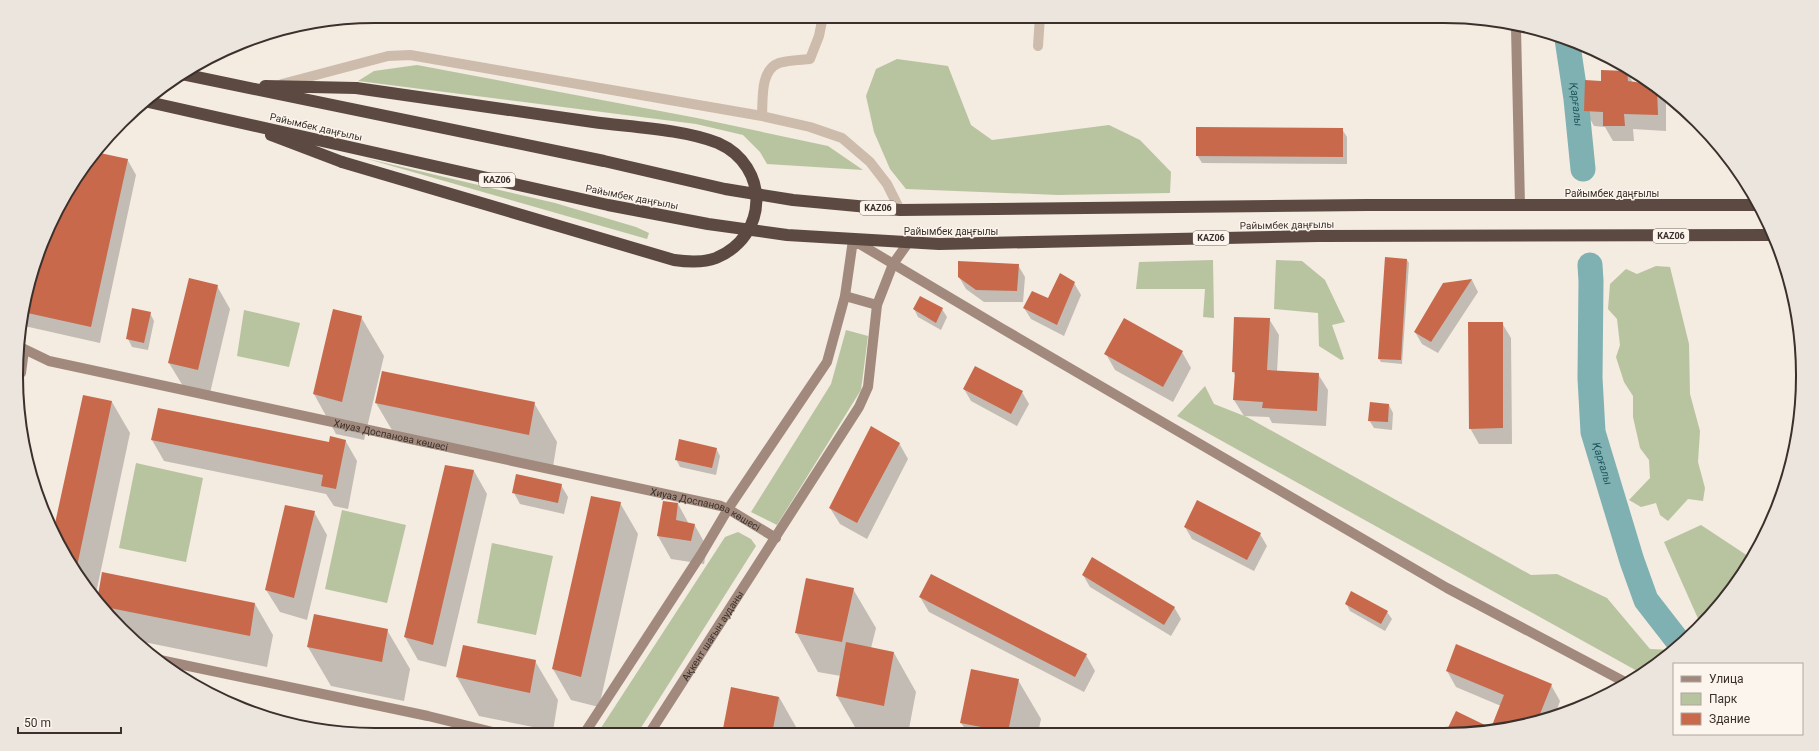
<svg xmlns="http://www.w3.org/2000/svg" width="1819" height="751" viewBox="0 0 1819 751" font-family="Roboto,sans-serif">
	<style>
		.green { fill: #b8c4a0 }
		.shadow { fill: #0003 }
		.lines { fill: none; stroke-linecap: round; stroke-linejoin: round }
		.river { stroke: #7fb0b2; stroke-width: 25 }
		.building { fill: #c8694b }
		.street { stroke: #cdbbac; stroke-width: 10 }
		.secondary { stroke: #a18a7d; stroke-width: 10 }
		.highway { stroke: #5c4a42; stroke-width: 12 }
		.highway-bridge { stroke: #5c4a42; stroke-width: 12 }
		.labels { text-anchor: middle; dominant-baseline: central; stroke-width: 3; stroke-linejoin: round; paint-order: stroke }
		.shield { fill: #fbf5ee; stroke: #756b66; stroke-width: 1 }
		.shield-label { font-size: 9px; font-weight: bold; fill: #3b302b }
		.street-label { font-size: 10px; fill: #3b302b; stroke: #fbf5ee }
		.water-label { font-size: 11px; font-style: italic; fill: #1f5a5e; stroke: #fbf5ee }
		.rim { fill: none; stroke: #3b302b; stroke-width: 2 }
	</style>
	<rect width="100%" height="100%" fill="#f4ebe1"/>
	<!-- green -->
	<path class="green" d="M897,59l51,7 23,59 21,15 117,-15 31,15 31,32 -1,21 -112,2 -152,-6 -16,-20 -16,-37 -8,-36 10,-27z
		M417,65l280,53 131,28 35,24 -96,-6 -7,-12 -17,-17 -47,-11 -338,-43 16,-10z
		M364,158l191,45 81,24 13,6 -2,6z
		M1213,260l1,58 -11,-1 2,-28h-69l3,-27z
		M1276,260l26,1 23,19 20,42 -13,3 12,34 -3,1 -22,-14 -1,-33 -44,-4z
		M1656,266l14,1 19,77 1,50 10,37 -2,31 7,26 -2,13 -15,-2 -20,22 -8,-6 -4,-12 -15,4 -12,-7 21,-22 -1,-18 -9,-12 -7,-31v-21l-9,-14 -8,-25 4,-12 -3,-26 -9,-10 2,-25 16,-15 11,5z
		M244,310l56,13 -11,44 -52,-11z
		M846,330l22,6 -7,54 -84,135 -26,-13 80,-128z
		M1205,386l9,18 33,13 284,158 26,-1 50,24 43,51 24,1 -35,22 -462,-256z
		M136,463l67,15 -17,84 -67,-14z
		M342,510l64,15 -19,78 -62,-14z
		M1701,525l50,33 -8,17 -43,48 -36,-81z
		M738,532l13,7 5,7 -119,188h-40l128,-197z
		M492,543l61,13 -17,79 -59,-12z"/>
	<!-- shadow -->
	<path class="shadow" d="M1627,72l6,11 19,2 7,5 7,11v30l-33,-2 1,12h-21l-8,-14 -11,-1 -9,-16 17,-28z
		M1342,129l5,8v27l-145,-1 -5,-8z
		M99,154l28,5 9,16 -36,168 -80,-18 15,-65 29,-64z
		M1407,260l2,3 -7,101 -21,-2 -2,-3z
		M1018,265l7,12 -2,25h-39l-18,-13 -7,-12z
		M1472,280l6,12 -40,61 -16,-9 -7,-12 29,-48z
		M1074,283l7,12 -17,41 -33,-17 -7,-11 24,-9z
		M217,286l13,23 -20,84 -27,-7 -14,-23z
		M914,309h28l5,8 -6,13 -23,-13z
		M334,310l27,7 23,39 -20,84 -28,-6 -22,-40z
		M150,313l4,8 -6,29 -16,-3 -4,-8z
		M1269,319l10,16 -2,37 41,2 10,16 -2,36 -54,-3 -3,-6 -25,-1 -10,-16 2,-23 -3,-5z
		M1502,323l9,15 1,106h-33l-9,-16z
		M1182,352l9,16 -18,34 -58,-32 -9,-16z
		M964,389l58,3 7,12 -12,22 -46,-25z
		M84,396l28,6 18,31 -35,165 -31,-43 -9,-25z
		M376,403h158l23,39 -5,31 -153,-31z
		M1389,405l4,8 -1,17 -18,-2 -5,-8z
		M159,409l171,34 15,-3 12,21 -9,48 -14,-3 -8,-12 -162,-33 -12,-21z
		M899,443l9,16 -41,80 -27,-15 -10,-16z
		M716,448l4,8 -4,19 -36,-8 -4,-8z
		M446,466l28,5 13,23 -41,173 -28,-7 -13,-23z
		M561,485l7,12 -4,17 -44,-10 -6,-11z
		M620,503l18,31 -39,173 -28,-7 -18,-31z
		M678,504l11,20h5l13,23 -3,17 -33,-5 -13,-23z
		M314,512l13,23 -20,85 -27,-8 -14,-22z
		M1185,527l75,7 7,12 -13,25 -62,-32z
		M1083,575l91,32 7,12 -10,17 -81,-49z
		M853,589l23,39 -5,20 23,5 22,39 -8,42h-49l-22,-38 4,-20 -23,-4 -22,-40z
		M920,597l166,58 9,16 -11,21 -155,-80z
		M97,602l158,2 18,31 -6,32 -133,-27 -29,-28z
		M1346,603l41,9 5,7 -7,12 -35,-20z
		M387,630l23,39 -6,32 -73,-15 -23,-39z
		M535,661l23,39 -5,31 -74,-15 -22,-39z
		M1447,671l104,14 9,16 -5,14 -64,17h-44l9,-19 35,17 10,-24 -45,-19z
		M1018,680l23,39 -3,14h-70l-7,-10z
		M732,688l47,9 21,37h-77z"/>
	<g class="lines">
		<!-- river -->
		<g class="river">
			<path id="s1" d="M1567,39l9,60 7,70"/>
			<path id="s2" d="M1590,265l1,16 -1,97 3,54 39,129 14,39 35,45"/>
		</g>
	</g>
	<!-- building -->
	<path class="building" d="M1601,70l26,1 1,10 22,3 7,4 1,27 -34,-1 1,12h-22v-14l-19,-1 1,-31 16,1z
		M1196,127l147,1v29l-147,-1z
		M100,153l28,6 -37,168 -68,-15 12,-52 29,-64z
		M1385,257l22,2 -6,101 -23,-1z
		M958,261l61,3 -2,27 -41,-1 -18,-13z
		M1060,273l15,9 -18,43 -34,-17 9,-17 16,7z
		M189,278l29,7 -20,85 -30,-7z
		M1472,279l-41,63 -17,-10 29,-49z
		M920,296l23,12 -7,15 -23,-14z
		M132,308l19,4 -7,31 -18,-4z
		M333,309l29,7 -20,86 -29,-8z
		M1234,317l36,1 -3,52 52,3 -2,38 -55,-3 1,-6 -30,-2 2,-28h-3z
		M1124,318l59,33 -20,36 -59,-33z
		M1468,322h35v106l-34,1z
		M975,366l48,25 -12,23 -48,-25z
		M382,371l153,31 -6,33 -154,-32z
		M83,395l29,6 -36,170 -12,-16 -10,-27z
		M1370,402l19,2 -1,18 -20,-1z
		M158,408l171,34 1,-6 16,4 -10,49 -15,-3 2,-11 -172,-35z
		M871,426l29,17 -43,80 -28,-15z
		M679,439l38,9 -5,20 -37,-8z
		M445,465l29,5 -41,175 -29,-8z
		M516,474l46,10 -4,19 -46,-10z
		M591,496l30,6 -40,175 -29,-8z
		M1197,500l64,33 -14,27 -63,-33z
		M663,501l15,2 -2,17 19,4 -4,17 -34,-5z
		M285,505l30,6 -21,87 -29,-8z
		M1092,557l83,50 -11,18 -82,-50z
		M102,572l153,31 -5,33 -150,-30 -3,-5z
		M931,574l156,80 -12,23 -156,-80z
		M806,578l48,10 -12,54 -47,-9z
		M1351,591l37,20 -7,13 -36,-20z
		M314,614l74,15 -6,33 -75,-15z
		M846,642l48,10 -10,54 -48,-10z
		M1456,644l96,40 -14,35 -47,13h-45l10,-21 35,17 13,-33 -58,-24z
		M463,645l73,15 -6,33 -74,-16z
		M971,669l48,10 -11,53 -48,-9z
		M731,687l48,10 -7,37h-50z"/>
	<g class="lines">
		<!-- street -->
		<path class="street" d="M1038,46l2,-30
			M282,84l106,-28 22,-1 352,61 48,11 32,11 28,24 17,22 13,26
			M762,116c1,-17 -2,-46 17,-53 9,-3 21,-3 31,-4l9,-23 4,-20"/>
		<!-- secondary -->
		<g class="secondary">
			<path d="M1516,28l4,177"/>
			<path d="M845,296l32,9"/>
			<path id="s3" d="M20,347l29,14 672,145 7,3 48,29"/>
			<path d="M21,373l3,-23"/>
			<path d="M155,659l273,57 77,19"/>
			<path d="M584,734l118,-181 26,-44 99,-147 18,-66 8,-56 148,88 446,260 176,93"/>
			<path id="s4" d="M649,734l210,-327 9,-20 9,-82 16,-41 15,-21"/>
		</g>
		<!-- highway -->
		<path class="highway" d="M182,74l422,87 121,28 68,11 107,10 467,-5h392
			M265,86l91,2
			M144,101l464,104 100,19 79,11 152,9 379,-8 455,-1
			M271,135l71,27"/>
		<!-- highway-bridge -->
		<path class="highway-bridge" d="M342,162l332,98c14,2 29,3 42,-2 53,-22 54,-92 2,-115 -34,-14 -88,-16 -125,-21 -79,-11 -158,-22 -237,-34"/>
	</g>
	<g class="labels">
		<!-- shield labels -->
		<g class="shield">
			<rect x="479" y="173" width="36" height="14" rx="3"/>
			<rect x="860" y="201" width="36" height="14" rx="3"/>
			<rect x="1653" y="229" width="36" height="14" rx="3"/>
			<rect x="1193" y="231" width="36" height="14" rx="3"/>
		</g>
		<g class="shield-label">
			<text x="497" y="180">KАZ06</text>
			<text x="878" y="208">KАZ06</text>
			<text x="1671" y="236">KАZ06</text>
			<text x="1211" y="238">KАZ06</text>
		</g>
		<!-- street labels -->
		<g class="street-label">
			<text transform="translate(316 127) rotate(13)">Райымбек даңғылы</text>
			<text x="1612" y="193">Райымбек даңғылы</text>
			<text transform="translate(632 197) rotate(11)">Райымбек даңғылы</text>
			<text transform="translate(1287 225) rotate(-1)">Райымбек даңғылы</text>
			<text x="951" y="231">Райымбек даңғылы</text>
			<text stroke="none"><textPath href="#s3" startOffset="382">Хиуаз Доспанова көшесі</textPath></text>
			<text stroke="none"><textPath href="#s3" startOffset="706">Хиуаз Доспанова көшесі</textPath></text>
			<text stroke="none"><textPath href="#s4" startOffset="117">Ақкент шағын ауданы</textPath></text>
		</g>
		<!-- water labels -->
		<g class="water-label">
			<text stroke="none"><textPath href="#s1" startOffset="66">Қарғалы</textPath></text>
			<text stroke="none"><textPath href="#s2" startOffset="200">Қарғалы</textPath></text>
		</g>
	</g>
	<!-- crop -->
	<path d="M0 0H1819V751H0ZM375 23H1444A352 352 0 0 1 1796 375V376A352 352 0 0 1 1444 728H375A352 352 0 0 1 23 376V375A352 352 0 0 1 375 23Z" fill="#ece5de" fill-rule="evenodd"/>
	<path class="rim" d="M375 23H1444A352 352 0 0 1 1796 375V376A352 352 0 0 1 1444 728H375A352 352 0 0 1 23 376V375A352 352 0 0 1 375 23Z"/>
	<!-- legend -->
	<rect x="1673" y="663" width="130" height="72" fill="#fbf5ee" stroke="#aea6a0"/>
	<rect x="1681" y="676" width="20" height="6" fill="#a18a7d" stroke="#aea6a0"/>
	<text x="1709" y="683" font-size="12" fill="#3b302b">Улица</text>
	<rect x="1681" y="693" width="20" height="12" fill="#b8c4a0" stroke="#aea6a0"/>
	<text x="1709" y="703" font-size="12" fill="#3b302b">Парк</text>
	<rect x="1681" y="713" width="20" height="12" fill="#c8694b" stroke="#aea6a0"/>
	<text x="1709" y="723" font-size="12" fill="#3b302b">Здание</text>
	<!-- scale -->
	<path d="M18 727v6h103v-6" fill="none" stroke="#3b302b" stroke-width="2"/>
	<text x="24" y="727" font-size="12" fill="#3b302b" stroke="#fbf5ee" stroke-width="3" paint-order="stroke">50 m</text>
</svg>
